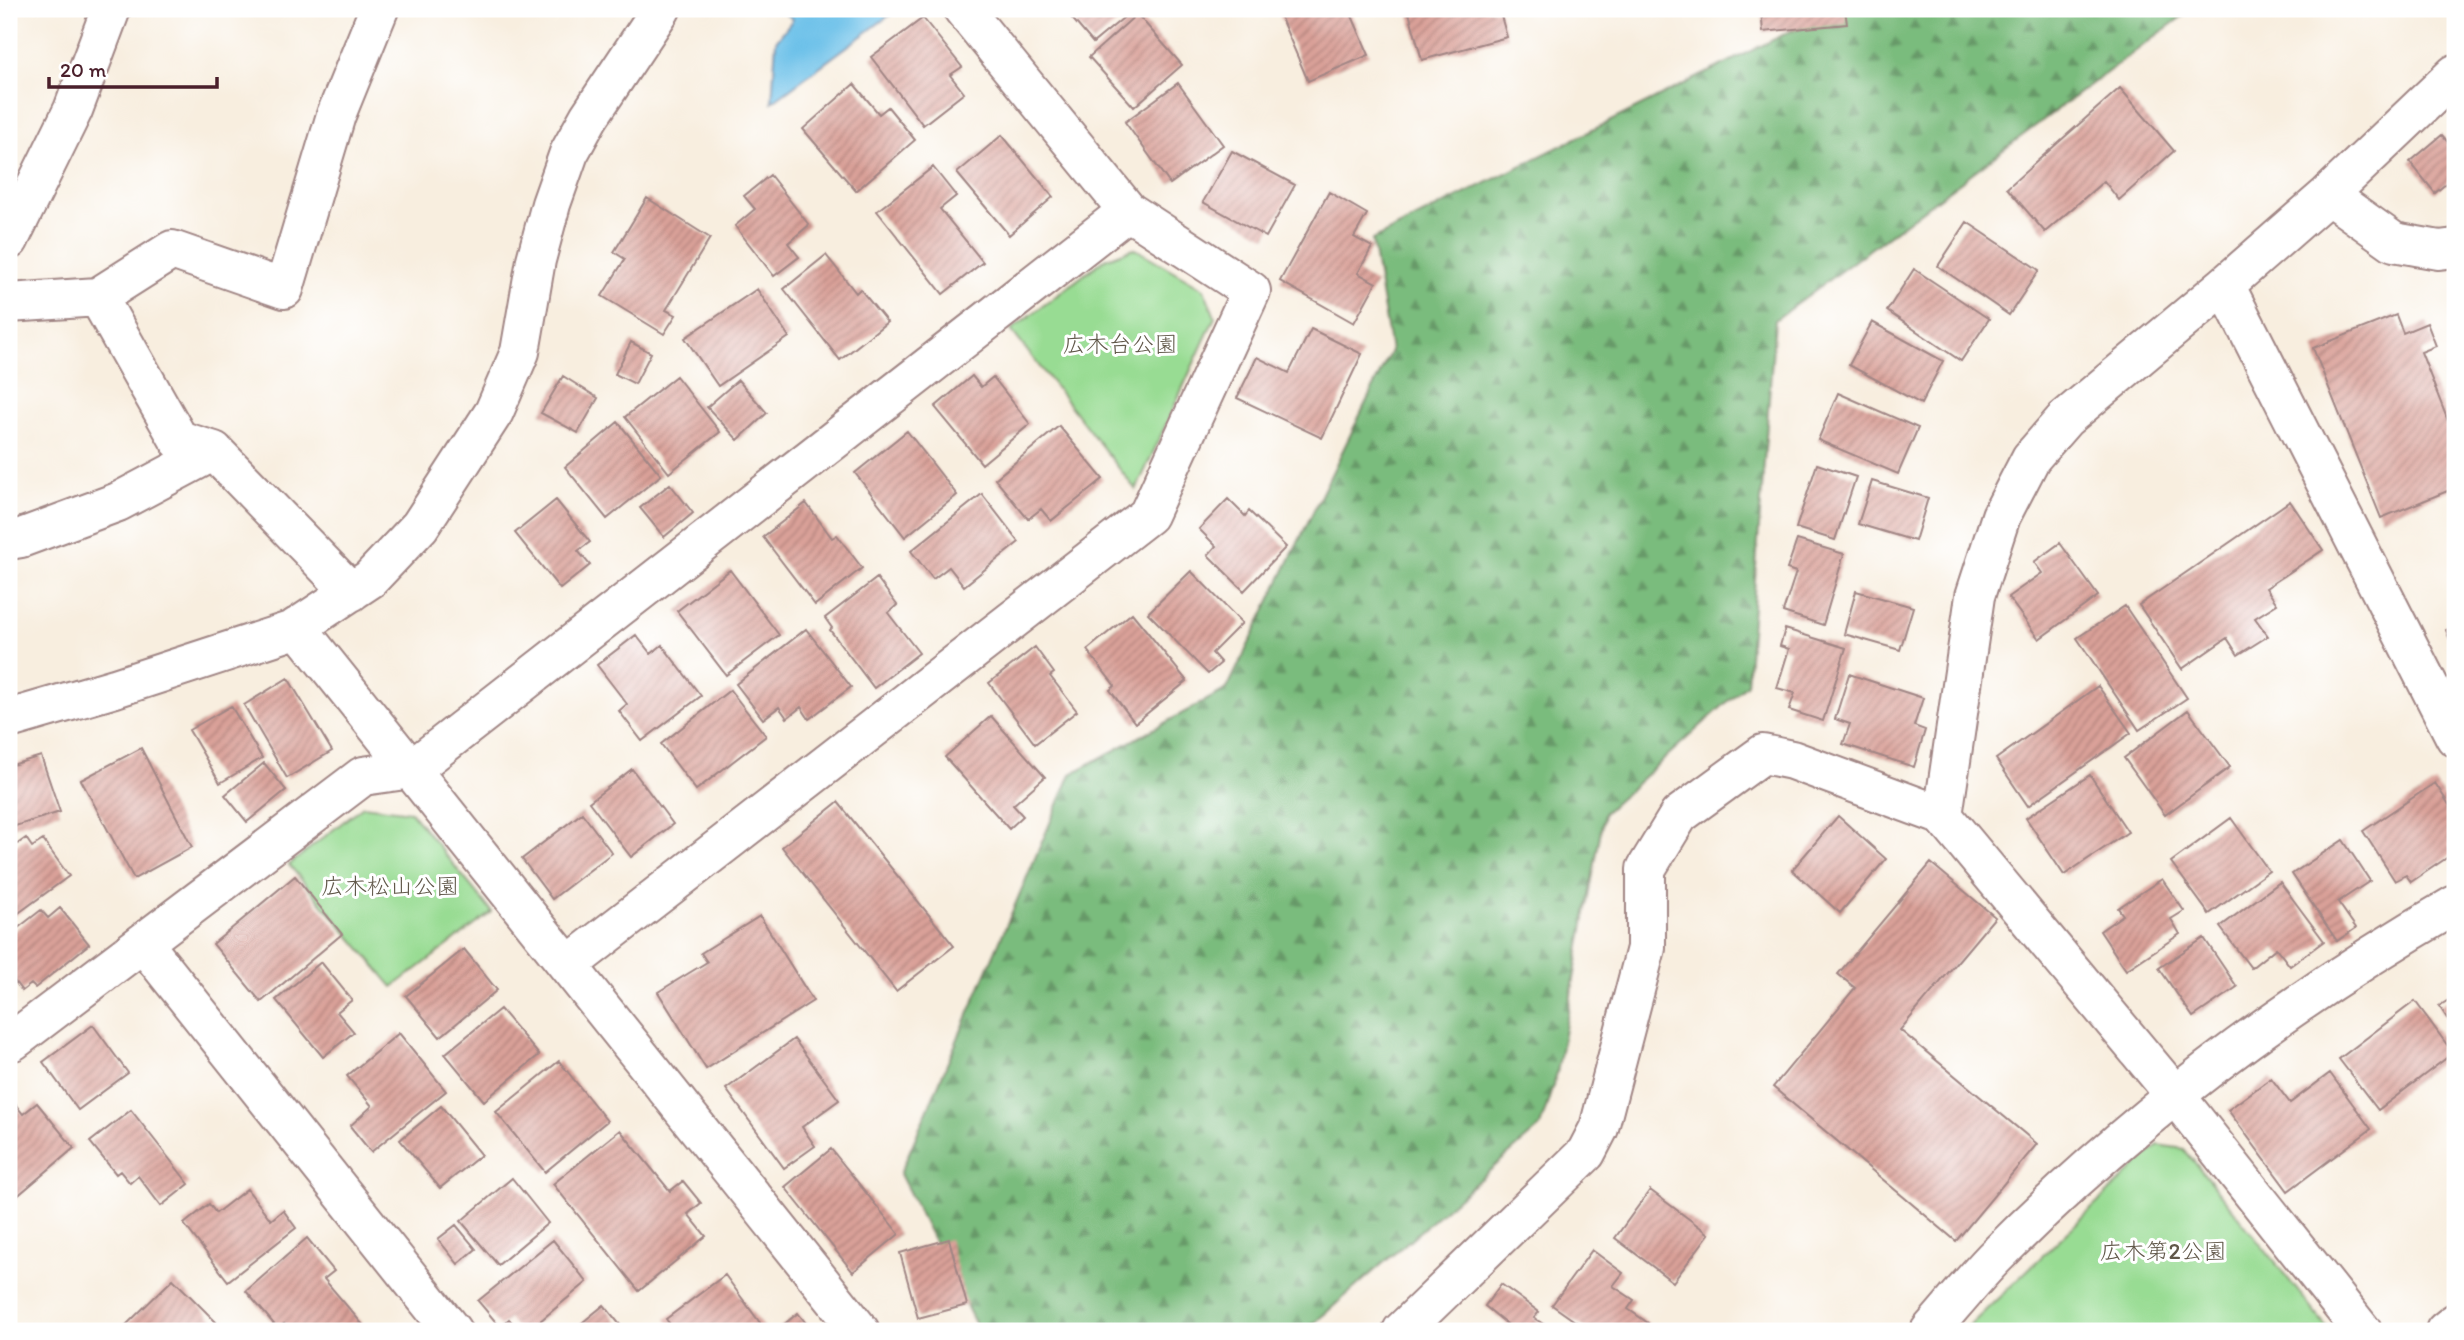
<svg xmlns="http://www.w3.org/2000/svg" width="2464" height="1340" viewBox="0 0 2464 1340" font-family="Itim,'Klee One',sans-serif">
	<style>
		.forest { fill: url(#forest-firs); stroke: #626e54; stroke-width: 2 }
		.green { fill: #98dc93; stroke: #717e5f; stroke-width: 2 }
		.water { fill: #6dc1e9; stroke: #5c708a; stroke-width: 2 }
		.building { fill: url(#building-hatch) }
		.lines { fill: none; stroke-linecap: round; stroke-linejoin: round }
		.minor-casing { stroke: #a18685; stroke-width: 42 }
		.minor { stroke: #fff; stroke-width: 38 }
		.labels { text-anchor: middle; dominant-baseline: central; stroke-width: 6; stroke-linejoin: round; paint-order: stroke }
		.park-label { font-size: 23px; fill: #61584a; stroke: #fff }
	</style>
	<defs>
		<pattern id="forest-firs" width="22" height="20" patternUnits="userSpaceOnUse" patternTransform="scale(1.75)"><rect width="22" height="20" fill="#7abc7d"/><path d="M5 1l3.5 6h-7zM16 11l3.5 6h-7z" fill="#669867"/></pattern>
		<pattern id="building-hatch" width="6" height="6" patternUnits="userSpaceOnUse" patternTransform="scale(1.75)"><rect width="6" height="6" fill="#daa199"/><path d="M-1 1l2-2M0 6l6-6M5 7l2-2" fill="none" stroke="#b3837d"/></pattern>
	</defs>
	<rect width="100%" height="100%" fill="#fff"/>
	<filter id="ink" filterUnits="userSpaceOnUse"><feTurbulence type="fractalNoise" baseFrequency=".0143" numOctaves="2"/><feDisplacementMap in="SourceGraphic" scale="14" xChannelSelector="R" yChannelSelector="G"/><feConvolveMatrix kernelMatrix="1 2 1 2 8 2 1 2 1" color-interpolation-filters="sRGB"/></filter>
	<filter id="wash" filterUnits="userSpaceOnUse"><feTurbulence type="fractalNoise" baseFrequency=".00686" numOctaves="4" result="noise"/><feDisplacementMap in="SourceGraphic" scale="28" xChannelSelector="R" yChannelSelector="G"/><feGaussianBlur stdDeviation="1.57" result="paint"/><feColorMatrix in="noise" values="0 0 0 0 0 0 0 0 0 0 0 0 0 0 0 0 0 1.4 0 .05"/><feComposite in="paint" operator="in"/></filter>
	<g filter="url(#wash)">
		<rect width="100%" height="100%" fill="#f8eedf"/>
		<!-- forest -->
		<path class="forest" d="M1835,9h357l-417,311 -28,364 -143,129 -47,260 -17,54 -235,204h-326l-79,-157 171,-400 156,-85 164,-338 -19,-111z"/>
		<!-- green -->
		<path class="green" d="M1134,248l70,41 11,28 -79,173 -125,-160 94,-71z
			M363,806l48,6 81,100 -99,75 -104,-122z
			M2158,1145l26,4 146,182h-366z"/>
		<!-- water -->
		<path class="water" d="M779,9h119l-126,93 4,-61 17,-22z"/>
		<g id="blocks">
			<!-- building -->
			<path class="building" d="M1064,9h70l-41,34z
				M1277,9h72l20,46 -61,26z
				M1408,9h91l8,28 -85,23z
				M1761,9h84l2,15 -84,8z
				M1137,14l45,51 -48,42 -45,-50z
				M923,18l39,49 -12,8 14,18 -41,32 -52,-68z
				M1178,83l45,62 -53,39 -45,-62z
				M854,84l25,30 9,-7 27,33 -59,51 -53,-62z
				M2120,88l54,63 -55,49 -15,-19 -59,51 -38,-44z
				M1002,135l51,62 -44,38 -52,-62z
				M2442,135l13,16v25l-20,17 -25,-31z
				M1232,151l63,34 -29,52 -63,-35z
				M933,167l23,29 -16,13 43,53 -40,32 -66,-83z
				M770,175l39,50 -21,18 11,14 -25,19 -39,-50 20,-17 -11,-13z
				M1329,192l38,22 -13,23 18,10 -14,26 18,10 -22,40 -74,-42z
				M647,198l63,40 -44,72 10,5 -12,19 -62,-38 23,-37 -11,-7z
				M1967,222l72,48 -30,45 -71,-49z
				M826,255l30,38 4,-4 27,33 -47,38 -56,-71z
				M1914,269l75,50 -28,42 -74,-50z
				M757,289l32,48 -71,49 -33,-48z
				M2396,315l7,18 24,-10 9,23 -15,6 34,87v49l-74,30 -68,-170z
				M1872,322l71,39 -22,43 -72,-39z
				M1311,329l51,25 -40,84 -85,-40 20,-41 32,16z
				M631,342l20,11 -16,31 -20,-10z
				M563,376l35,22 -20,35 -37,-20z
				M676,376l44,56 -51,41 -44,-56z
				M972,376l9,11 12,-10 37,47 -48,40 -47,-57z
				M738,380l29,33 -29,27 -31,-33z
				M1838,393l80,35 -20,46 -80,-34z
				M618,422l43,53 -54,44 -42,-52z
				M1059,426l44,53 -52,42 -10,-12 -13,10 -33,-40z
				M907,431l50,64 -52,42 -50,-64z
				M1817,464l39,13 -21,63 -39,-12z
				M1872,481l56,17 -13,43 -57,-17z
				M670,484l23,29 -29,24 -24,-29z
				M982,494l37,48 -55,44 -15,-19 -16,12 -22,-28z
				M1228,499l17,17 4,-5 37,36 -42,44 -36,-36 8,-9 -17,-17z
				M556,500l34,42 -12,9 12,14 -30,24 -45,-56z
				M2290,501l33,49 -57,38 11,16 -22,14 13,18 -30,19 -11,-17 -45,31 -43,-64z
				M806,503l26,35 5,-3 25,33 -47,37 -52,-68z
				M1797,540l47,14 -21,71 -40,-13 13,-40 -9,-3z
				M2060,543l38,53 -59,43 -31,-42 34,-24 -8,-11z
				M730,570l49,65 -53,40 -49,-64z
				M1191,571l51,52 -30,30 9,10 -13,11 -60,-61z
				M877,578l20,27 -9,8 31,40 -45,35 -44,-58 2,-2 -7,-10z
				M1856,591l57,16 -13,43 -56,-16z
				M2125,606l62,92 -48,32 -62,-92z
				M1132,613l55,68 -52,42 -25,-33 5,-4 -28,-36z
				M2455,626v27l-9,-23z
				M806,629l45,58 -42,32 -8,-12 -14,11 -8,-11 -16,12 -27,-35z
				M1785,629l61,19 -23,73 -34,-11 6,-17 -18,-5 12,-39 -9,-3z
				M636,635l15,19 11,-9 39,51 -59,45 -23,-30 8,-7 -30,-39z
				M1035,647l19,26 -4,3 27,35 -42,33 -46,-61z
				M1849,674l74,24 -9,28 11,4 -11,37 -71,-23 7,-20 -15,-5z
				M288,678l44,73 -45,27 -43,-73z
				M2098,686l33,47 -103,73 -32,-47z
				M730,690l36,46 -70,54 -35,-46z
				M231,706l31,52 -42,25 -31,-53z
				M2188,710l42,57 -65,48 -41,-57z
				M991,716l54,61 -32,28 10,11 -14,13 -64,-72z
				M141,748l51,99 -58,32 -53,-99z
				M41,756l19,56 -51,16v-62z
				M264,763l22,27 -39,32 -22,-27z
				M632,769l41,55 -42,33 -42,-55z
				M2090,775l38,57 -64,43 -38,-57z
				M2435,783l20,31v27l-6,4 5,8 -43,29 -5,-7 -11,6 -32,-50z
				M838,802l116,144 -58,45 -114,-144z
				M582,813l30,40 -60,46 -30,-40z
				M1838,816l48,43 -46,54 -48,-43z
				M2231,818l38,53 -60,43 -38,-52z
				M26,838l6,9 11,-7 26,36 -60,44v-70z
				M2343,840l27,41 -32,21 18,26 -19,13 -45,-67z
				M1931,863l64,54 -95,113 137,114 -81,97 -183,-154 82,-99 -17,-14z
				M295,876l47,58 -81,68 -48,-58z
				M2162,879l22,32 -13,8 9,15 -54,36 -26,-39 23,-16 -5,-7z
				M2280,882l44,59 -34,25 -14,-18 -25,20 -31,-41z
				M60,908l29,36 -54,44 -4,-4 -9,7 -13,-17v-9l5,-3 -5,-7v-20l32,-25 7,8z
				M760,916l53,85 -107,68 -48,-77 49,-30 -6,-9z
				M2204,938l33,49 -44,30 -34,-49z
				M464,949l33,41 -57,47 -34,-41z
				M321,962l31,38 -15,12 17,20 -31,25 -47,-57z
				M2455,996v34l-16,-24z
				M2415,1001l38,52 -75,57 -39,-51z
				M500,1009l39,46 -55,46 -39,-47z
				M93,1025l35,48 -50,37 -35,-48z
				M399,1033l47,58 -75,61 -21,-26 22,-20 -25,-30z
				M794,1039l45,61 -37,27 13,19 -31,22 -58,-79z
				M559,1061l48,60 -62,51 -49,-60z
				M2330,1073l41,56 -83,62 -60,-81 43,-32 19,25z
				M37,1103l37,45 -65,55v-94l6,-5 8,10z
				M441,1106l40,49 -41,33 -40,-48z
				M131,1110l58,74 -28,22 -23,-30 -8,7 -10,-12 -4,3 -26,-32z
				M620,1130l50,61 13,-10 18,22 -13,11 18,22 -67,55 -86,-107z
				M831,1149l68,85 -46,38 -68,-85z
				M512,1178l36,45 -50,42 -37,-44z
				M247,1189l24,31 12,-10 13,18 -68,53 -44,-57 25,-20 7,9z
				M1650,1190l59,44 -36,48 -58,-44z
				M456,1225l20,24 -18,15 -20,-25z
				M307,1238l27,33 -10,8 44,52h-78l-6,-7 -6,5 -32,-38z
				M949,1239l18,66 -49,13 -18,-65z
				M553,1240l34,42 -59,49h-9l-10,-12 -9,8 -22,-26z
				M1592,1250l31,23 -10,13 21,14 -6,9 20,14 -6,8h-53l-37,-26z
				M725,1275l41,56h-91l-9,-12z
				M173,1279l43,43 -9,9h-81l-3,-3z
				M1501,1284l38,28 -5,6 20,13h-52l5,-7 -22,-18z
				M604,1305l21,26h-53z
				M798,1313l14,18h-36z"/>
		</g>
	</g>
	<g filter="url(#ink)">
		<use href="#blocks" fill-opacity="0" stroke="#a18685" stroke-width="2"/>
		<g class="lines">
			<!-- minor casing -->
			<g class="minor-casing">
				<path id="minor" d="M2328,195l66,47 45,8 16,-2
					M9,240l64,-130 38,-101
					M2225,285l230,452
					M98,297l74,-47 112,39 52,-174 43,-106
					M9,303l89,-6 81,143 35,11 137,141
					M9,540l12,-2 97,-36 96,-51
					M297,627l563,704
					M9,719l106,-31 178,-58 77,-51 50,-53 74,-114 26,-60 16,-92 15,-56 18,-51 20,-36 72,-108
					M1943,816l32,-220 26,-80 30,-58 34,-39 160,-134 103,-90 127,-121
					M143,943l309,388
					M568,965l580,-450 103,-224 -123,-80 -165,-202
					M13,1041l350,-265 49,-7 716,-558
					M1402,1331l184,-178 13,-25 47,-180v-79l33,-54 84,-61 29,6 151,56 232,279 187,236
					M1930,1331c21,-24 41,-49 63,-72 137,-139 294,-257 462,-354
					M2445,1331l10,-8"/>
			</g>
			<!-- minor -->
			<use href="#minor" class="minor"/>
		</g>
	</g>
	<g class="labels">
		<!-- park labels -->
		<g class="park-label">
			<text x="1120" y="344">広木台公園</text>
			<text x="390" y="886">広木松山公園</text>
			<text x="2163" y="1251">広木第2公園</text>
		</g>
	</g>
	<!-- margin -->
	<rect width="2464" height="1340" fill="none" stroke="#fff" stroke-width="35"/>
	<!-- scale -->
	<path d="M49 77v10h168v-10" fill="none" stroke="#4a1f2b" stroke-width="3.5"/>
	<text x="60" y="77" font-size="21" fill="#4a1f2b" stroke="#ffffff" stroke-width="5" paint-order="stroke">20 m</text>
</svg>
